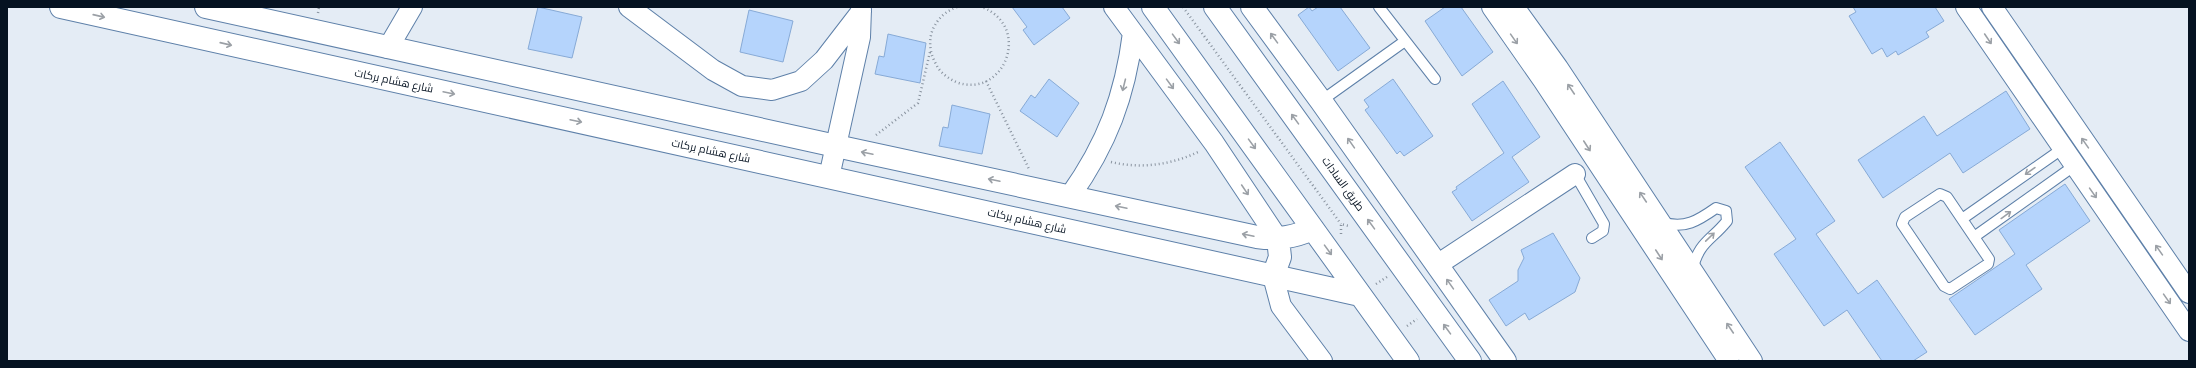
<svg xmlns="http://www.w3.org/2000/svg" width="2196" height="368" viewBox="0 0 2196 368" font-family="'Roboto Serif',Cairo,serif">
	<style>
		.building { fill: #b5d4fc; stroke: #87aad6 }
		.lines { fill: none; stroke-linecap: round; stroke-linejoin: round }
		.lane-casing { stroke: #5e80a9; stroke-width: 12 }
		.street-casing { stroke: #5e80a9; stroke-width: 22 }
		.secondary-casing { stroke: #5e80a9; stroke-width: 24 }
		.path { stroke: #89939f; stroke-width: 2.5; stroke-dasharray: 1 3; stroke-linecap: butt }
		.lane { stroke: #fff; stroke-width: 10 }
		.street { stroke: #fff; stroke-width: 20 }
		.secondary { stroke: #fff; stroke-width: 22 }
		.oneway { stroke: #9ba0a6 }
		.labels { text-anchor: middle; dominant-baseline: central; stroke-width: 4; stroke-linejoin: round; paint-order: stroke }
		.street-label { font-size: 11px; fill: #051221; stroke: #fff }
	</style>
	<rect width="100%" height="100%" fill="#e4ecf5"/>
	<!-- building -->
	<path class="building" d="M538,7l44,10 -10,41 -44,-9z
		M1012,7h50l8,11 -36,27 -11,-15 4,-3z
		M1309,7l3,4 6,-4h22l30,41 -32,23 -40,-56z
		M1445,7h16l32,45 -31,24 -37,-55z
		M1853,7h82l9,14 -18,11 3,5 -31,18 -2,-4 -9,6 -5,-9 -10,6 -23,-38 7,-4z
		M749,10l44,11 -10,41 -43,-10z
		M888,34l38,9 -6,40 -45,-9 4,-18 5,1z
		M1049,79l30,24 -22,34 -37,-26 11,-16 4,3z
		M1393,79l40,57 -29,20 -4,-5 -3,3 -15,-21 -17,-23 4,-3 -5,-7z
		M1503,81l37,56 -28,20 17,25 -57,39 -20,-29 5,-3 -1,-2 48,-34 -32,-49z
		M2006,91l24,38 -67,44 -13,-20 -67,45 -25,-38 66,-44 13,20z
		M952,105l38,9 -8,40 -43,-8 4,-19 5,1z
		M1780,142l55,79 -19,13 42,60 19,-14 50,72 -14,9h-31l-35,-51 -23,16 -50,-72 22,-15 -51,-72z
		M2065,184l25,37 -64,44 16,24 -67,46 -26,-36 66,-45 -16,-24z
		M1553,233l27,45 -5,14 -46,28 -4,-7 -19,13 -17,-26 29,-19v-11l6,-12 -3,-8z"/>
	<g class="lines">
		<!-- lane casing -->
		<g class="lane-casing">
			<path id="lane" d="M1379,7l56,72
				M1321,101l84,-60
				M1575,174l29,50 -1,7 -11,7
				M1940,194l7,3 42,62 -1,5 -38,25 -6,-3 -42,-62 3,-7z
				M1962,219l100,-70
				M1662,222c22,8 37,-2 54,-14l10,3 1,10c-16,20 -28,20 -35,50
				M1974,237l100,-71"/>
		</g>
		<!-- street casing -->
		<g class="street-casing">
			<path id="street" d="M629,7l84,63 29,16 30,4 29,-9 23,-21 37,-48
				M1114,7l100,136 64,96
				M1492,7l51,73 186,281
				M1514,7l44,61 194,293
				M1966,7l223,324
				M1992,7l197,286
				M388,48l24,-41
				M829,177l31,-140 1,-28
				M1070,196c37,-52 55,-100 63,-163
				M1437,265l138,-91
				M1273,276l8,30 41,55"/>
		</g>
		<!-- secondary casing -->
		<g class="secondary-casing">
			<path id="secondary" d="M61,7l1299,288
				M206,7l630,139 421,91c21,3 37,0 56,-8
				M1153,7l255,354
				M1215,7l255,354
				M1252,7l69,94 184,260
				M1273,276l7,-19 -2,-18"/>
		</g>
		<!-- path -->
		<path class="path" d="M957,7c-11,4 -19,11 -24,22 -5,11 -3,25 3,35 4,9 12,14 20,18 48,18 77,-55 26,-75
			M1183,7l158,217
			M318,13l1,-6
			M986,81l43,88
			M876,135l42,-32 12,-51
			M1111,162c29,7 60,3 87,-10
			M1341,234v-10l8,2
			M1376,284l11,-7
			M1407,326l10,-7"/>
		<!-- lane -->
		<use href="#lane" class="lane"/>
		<!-- street -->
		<use href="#street" class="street"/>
		<!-- secondary -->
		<use href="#secondary" class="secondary"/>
	</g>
	<!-- one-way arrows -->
	<defs><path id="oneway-shaft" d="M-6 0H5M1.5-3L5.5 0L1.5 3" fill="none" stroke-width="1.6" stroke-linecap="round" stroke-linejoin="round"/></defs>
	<g class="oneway">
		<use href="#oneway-shaft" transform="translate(99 16) rotate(13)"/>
		<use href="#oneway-shaft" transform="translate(1274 38) rotate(-126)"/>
		<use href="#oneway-shaft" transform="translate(1176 39) rotate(54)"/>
		<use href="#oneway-shaft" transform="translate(1514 39) rotate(55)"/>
		<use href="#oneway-shaft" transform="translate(1988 39) rotate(56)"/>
		<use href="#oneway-shaft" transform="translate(226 44) rotate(13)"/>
		<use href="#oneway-shaft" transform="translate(1170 84) rotate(54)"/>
		<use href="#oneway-shaft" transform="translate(1124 85) rotate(104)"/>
		<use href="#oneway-shaft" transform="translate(1571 89) rotate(-124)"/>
		<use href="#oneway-shaft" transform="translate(449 93) rotate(12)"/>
		<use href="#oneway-shaft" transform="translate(1295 119) rotate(-126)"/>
		<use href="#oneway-shaft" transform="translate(576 121) rotate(12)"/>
		<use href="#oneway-shaft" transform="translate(1351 143) rotate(-125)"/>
		<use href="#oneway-shaft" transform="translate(2085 143) rotate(-125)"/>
		<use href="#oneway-shaft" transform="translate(1252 144) rotate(54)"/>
		<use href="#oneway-shaft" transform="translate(1587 146) rotate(57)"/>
		<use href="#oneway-shaft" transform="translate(867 153) rotate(-168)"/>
		<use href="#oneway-shaft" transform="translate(2030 171) rotate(145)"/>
		<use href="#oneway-shaft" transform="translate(994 180) rotate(-168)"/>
		<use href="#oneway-shaft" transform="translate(1245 190) rotate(56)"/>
		<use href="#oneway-shaft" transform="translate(2093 193) rotate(55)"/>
		<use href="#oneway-shaft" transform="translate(1643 197) rotate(-124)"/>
		<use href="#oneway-shaft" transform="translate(1121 207) rotate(-168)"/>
		<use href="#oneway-shaft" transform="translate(2006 215) rotate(-36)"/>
		<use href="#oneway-shaft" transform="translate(1371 224) rotate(-126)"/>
		<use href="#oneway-shaft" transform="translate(1248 235) rotate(-168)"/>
		<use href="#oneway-shaft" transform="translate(1710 237) rotate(-44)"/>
		<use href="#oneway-shaft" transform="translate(1328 250) rotate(54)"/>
		<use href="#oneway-shaft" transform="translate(2159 250) rotate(-125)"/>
		<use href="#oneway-shaft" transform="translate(1659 255) rotate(57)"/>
		<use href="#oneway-shaft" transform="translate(1450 284) rotate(-125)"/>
		<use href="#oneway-shaft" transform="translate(2167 299) rotate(55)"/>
		<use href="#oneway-shaft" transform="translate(1730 328) rotate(-124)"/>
		<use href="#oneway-shaft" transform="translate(1447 329) rotate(-126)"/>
	</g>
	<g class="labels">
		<!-- street labels -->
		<g class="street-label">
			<text transform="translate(394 81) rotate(12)">شارع هشام بركات</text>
			<text transform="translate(711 151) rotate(12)">شارع هشام بركات</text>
			<text transform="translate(1343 184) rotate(54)">طريق السادات</text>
			<text transform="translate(1027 221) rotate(13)">شارع هشام بركات</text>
		</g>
	</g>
	<!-- border -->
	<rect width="2196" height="368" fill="none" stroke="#051221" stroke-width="16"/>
</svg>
